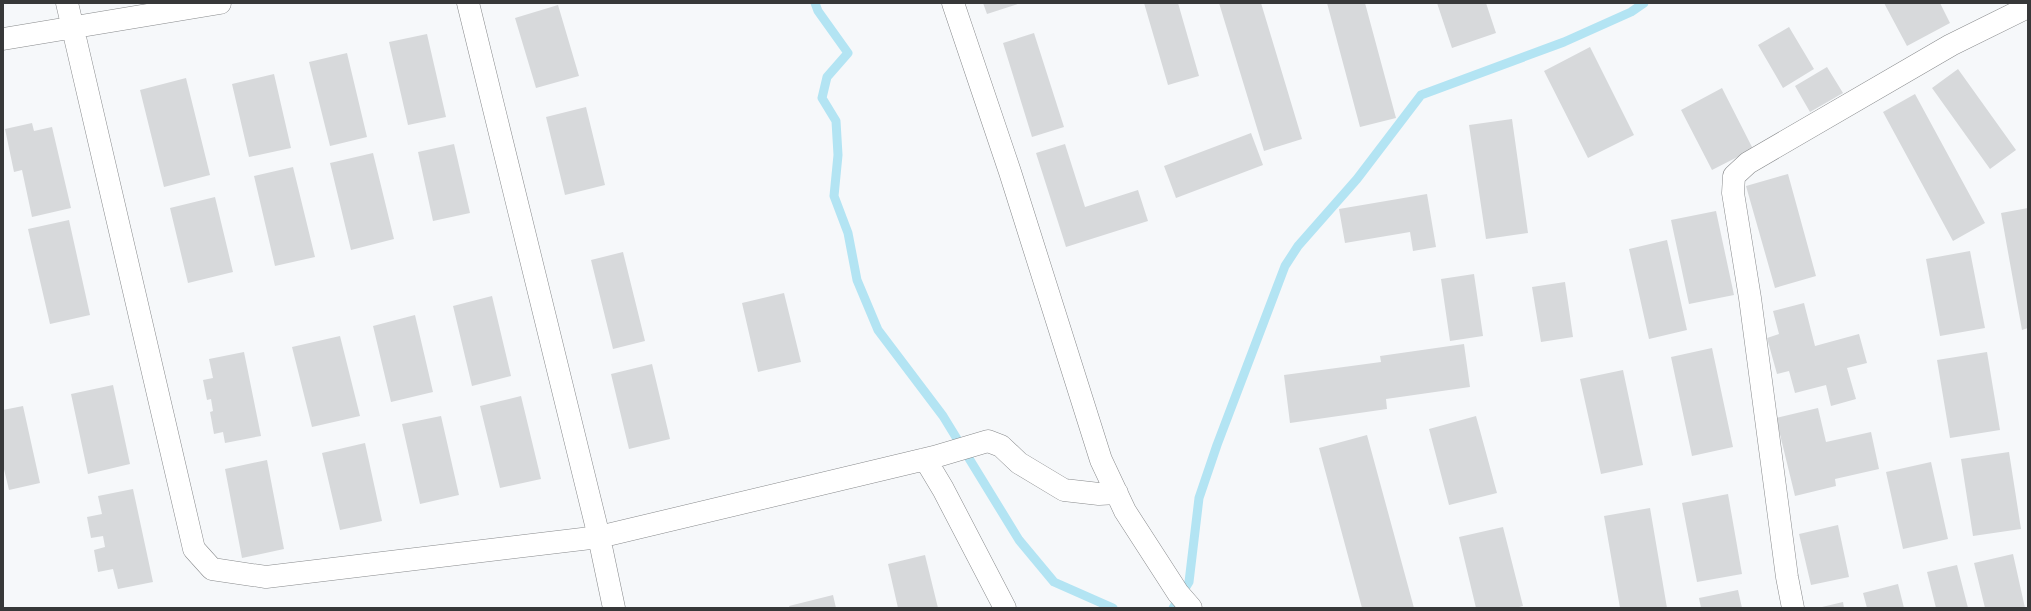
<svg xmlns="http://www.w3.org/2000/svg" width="2031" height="611" viewBox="0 0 2031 611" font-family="Karla,sans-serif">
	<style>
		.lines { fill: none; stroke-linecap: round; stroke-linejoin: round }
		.stream { stroke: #b3e4f3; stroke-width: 9 }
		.building { fill: #d7d9db }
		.minor-casing { stroke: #888a8c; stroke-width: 23 }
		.minor { stroke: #fff; stroke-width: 22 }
	</style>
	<rect width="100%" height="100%" fill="#f6f8fa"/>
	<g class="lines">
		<!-- stream -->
		<path class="stream" d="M815,3l3,8 30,42 -21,24 -5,21 14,23 2,34 -4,41 14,37 9,47 21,50 65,86 76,124 35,42 59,26
			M1173,608l16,-26 10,-84 18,-53 68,-179 13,-20 59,-67 64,-84 143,-53 67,-30 13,-9"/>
	</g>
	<!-- building -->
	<path class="building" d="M983,3h38l-34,11z
		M1144,3h34l21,73 -31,9z
		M1219,3h42l41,136 -38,12z
		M1327,3h38l31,115 -36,9z
		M1437,3h49l10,30 -44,15z
		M1884,3h56l10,20 -43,23z
		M558,5l21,71 -43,12 -21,-70z
		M1789,27l25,42 -31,19 -25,-43z
		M1034,33l30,94 -32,10 -29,-94z
		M427,34l19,83 -38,8 -19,-83z
		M1590,47l44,88 -46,23 -44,-87z
		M347,53l20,84 -37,9 -21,-84z
		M1827,67l16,26 -33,19 -15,-26z
		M1958,69l58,81 -26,19 -58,-81z
		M274,74l17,74 -42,9 -17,-73z
		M186,78l24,97 -46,12 -24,-97z
		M1722,88l31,61 -41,21 -31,-60z
		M1915,94l70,129 -32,18 -70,-129z
		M586,107l19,78 -40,10 -19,-78z
		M1512,119l16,114 -42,6 -17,-114z
		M32,123l2,8 18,-4 19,81 -39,9 -10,-47 -8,2 -9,-43z
		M1251,133l12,32 -87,33 -12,-32z
		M454,144l16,69 -37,8 -15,-69z
		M1065,144l20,63 53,-17 10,31 -82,26 -30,-94z
		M373,153l21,86 -43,11 -21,-87z
		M293,167l22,90 -40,9 -21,-90z
		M1788,174l28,102 -41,12 -29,-102z
		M1427,194l9,53 -23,4 -3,-19 -65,11 -6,-34z
		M215,197l18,75 -45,11 -18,-75z
		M2028,208v120l-6,2 -21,-117z
		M1716,211l18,84 -45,9 -18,-84z
		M69,220l21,95 -40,9 -22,-95z
		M1667,240l20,90 -38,9 -20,-90z
		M1970,251l15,77 -45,8 -14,-77z
		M623,252l22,89 -32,8 -22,-89z
		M1474,274l9,62 -33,5 -9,-62z
		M1565,282l8,55 -32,5 -9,-55z
		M784,293l17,69 -43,10 -16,-69z
		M492,296l19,80 -39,10 -19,-80z
		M1804,303l11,43 44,-12 8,29 -20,5 9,31 -25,7 -5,-21 -31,8 -6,-22 -12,3 -10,-36 12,-4 -6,-23z
		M415,315l18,77 -42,10 -18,-76z
		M340,336l20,80 -48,11 -20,-80z
		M1464,344l6,43 -84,12 1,10 -97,14 -6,-48 97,-13 -1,-6z
		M1712,348l21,99 -41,9 -21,-99z
		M244,352l17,84 -36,7 -2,-11 -9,2 -4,-22 3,-1 -2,-12 -4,1 -4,-20 10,-2 -4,-19z
		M1987,352l13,78 -50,8 -13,-78z
		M652,364l18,75 -41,10 -18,-75z
		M1623,370l20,95 -42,9 -21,-95z
		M113,385l17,79 -42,10 -17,-80z
		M521,396l20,83 -41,9 -20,-82z
		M23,406l17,77 -31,7 -6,-25v-55z
		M1818,408l8,34 45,-10 8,37 -44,10 1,7 -41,10 -19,-78z
		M441,416l18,79 -39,9 -18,-80z
		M1476,416l21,77 -48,12 -20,-76z
		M1367,435l47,173h-52l-43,-160z
		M365,443l17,78 -42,9 -18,-77z
		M2009,452l12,77 -48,7 -12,-77z
		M267,460l17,89 -42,9 -17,-89z
		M1931,462l17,77 -45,10 -17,-77z
		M133,489l20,93 -35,7 -5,-20 -15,3 -4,-22 11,-3 -2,-11 -12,2 -4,-21 15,-3 -4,-18z
		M1728,494l14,80 -45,8 -15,-79z
		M1650,508l17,100h-47l-16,-92z
		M1838,525l11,52 -38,8 -12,-51z
		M1503,527l20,79 -8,2h-39l-17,-71z
		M2013,554l12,54h-40l-11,-45z
		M925,555l13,53h-40l-10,-44z
		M1957,565l11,43h-32l-9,-36z
		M1898,584l6,24h-37l-4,-15z
		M1738,590l4,18h-41l-2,-10z
		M833,595l3,13h-46l-1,-2z
		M1843,602l1,6h-22v-1z"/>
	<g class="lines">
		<!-- minor casing -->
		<g class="minor-casing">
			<path id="minor" d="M67,3l127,546 18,20 54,8 333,-40 335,-80 54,-16 13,5 18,17 45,27 35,4 18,-1
				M468,3l131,534 15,71
				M953,3l57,169 91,288 24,51 53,82 13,15
				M3,39l217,-36
				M925,459l18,30 62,119
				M1793,608l-6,-31 -37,-279 -17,-105 1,-17 14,-13 203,-118 77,-38"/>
		</g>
		<!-- minor -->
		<use href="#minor" class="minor"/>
	</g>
	<!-- border -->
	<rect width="2031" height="611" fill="none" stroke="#373839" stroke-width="8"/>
</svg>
